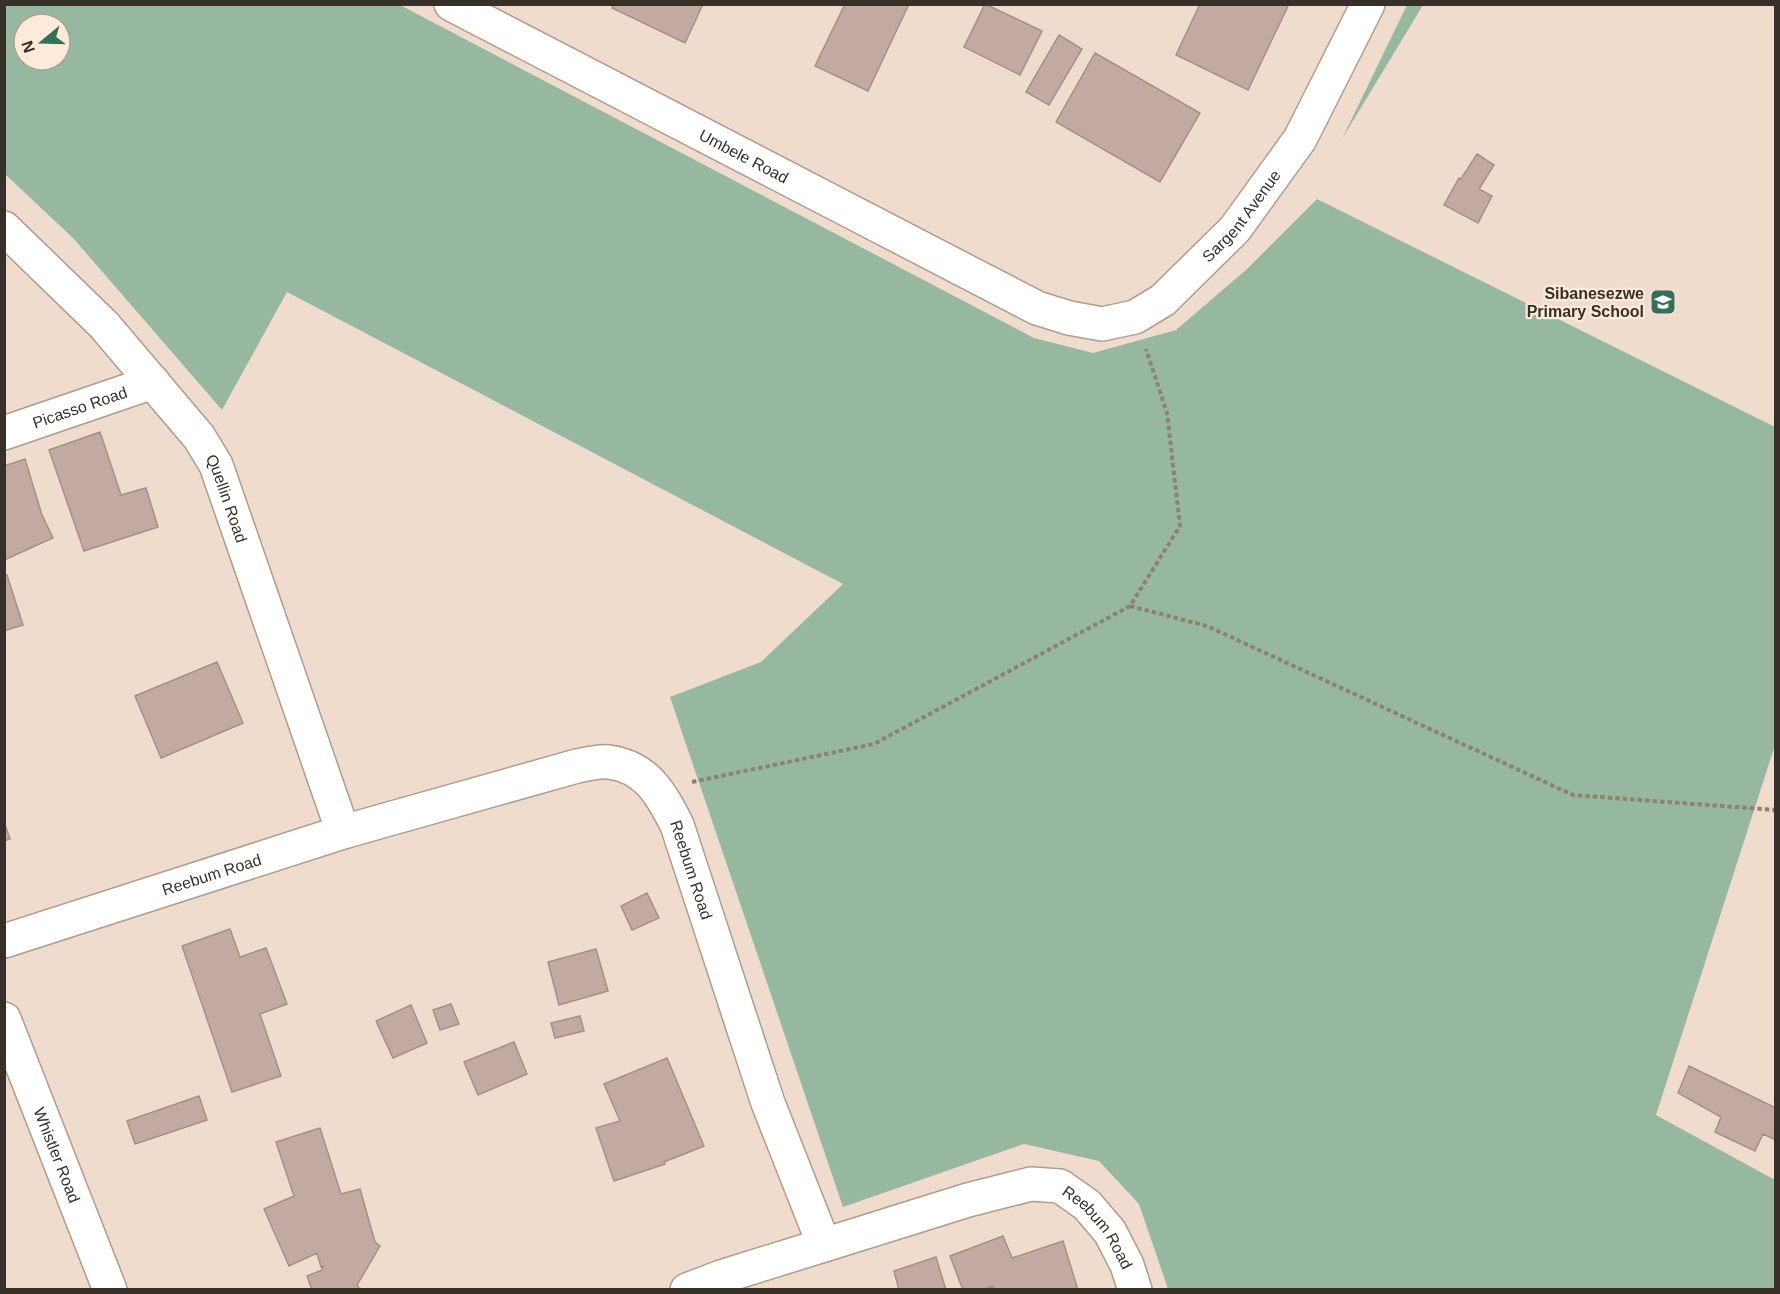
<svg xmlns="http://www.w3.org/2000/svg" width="1780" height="1294" viewBox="0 0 1780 1294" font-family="Arial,sans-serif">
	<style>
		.green { fill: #97b8a0; fill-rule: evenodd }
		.building { fill: #c2a9a2; stroke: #a78f88; stroke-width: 1.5 }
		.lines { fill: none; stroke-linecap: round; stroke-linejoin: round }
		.street-casing { stroke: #af9c8d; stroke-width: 36 }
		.path { stroke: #8d8075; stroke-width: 4; stroke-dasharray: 4.5 3; stroke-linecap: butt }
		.street { stroke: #fff; stroke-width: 33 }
		.labels { text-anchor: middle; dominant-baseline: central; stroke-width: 4.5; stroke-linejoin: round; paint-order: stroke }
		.street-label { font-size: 16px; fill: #373029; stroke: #fdead9 }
		.poi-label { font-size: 16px; font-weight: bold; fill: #373029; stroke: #fdead9; text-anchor: end }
	</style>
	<rect width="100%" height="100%" fill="#f0dccc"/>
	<!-- green -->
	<path class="green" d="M1407,4l16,1 -81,134 65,-134z
		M4,5h396l634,333 59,15 83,-23 71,-61 70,-70 458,228v318l-119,370 119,65v109h-607l-29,-85 -40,-43 -75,-17 -181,63 -173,-510 91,-35 82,-78 -556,-292 -65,118 -148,-171 -69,-65zM24,24h36v36h-36z"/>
	<!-- building -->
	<path class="building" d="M614,4h89l-18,39 -73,-35z
		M845,4h64l-41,87 -53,-25z
		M985,4l57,27 -22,44 -56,-28z
		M1200,4h89l-41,86 -72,-35z
		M1059,35l23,14 -33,56 -23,-13z
		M1095,53l105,60 -40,69 -104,-60z
		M1477,154l17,11 -15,24 13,7 -14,27 -34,-18 15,-27 2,1z
		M100,432l21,63 25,-7 12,39 -74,24 -35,-101z
		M25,459l17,56 11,23 -49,22v-94z
		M7,575l16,50 -19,6v-55z
		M217,662l26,61 -82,35 -26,-62z
		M4,822l6,17 -6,2z
		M647,893l12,25 -27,12 -11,-24z
		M230,929l10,28 26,-9 21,56 -27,10 21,62 -49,16 -50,-146z
		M596,949l12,42 -49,14 -11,-43z
		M451,1004l8,20 -19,6 -7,-20z
		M411,1005l16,38 -34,15 -17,-37z
		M580,1016l4,15 -29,7 -4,-15z
		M514,1042l13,32 -49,21 -14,-33z
		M667,1058l37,88 -40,16 1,2 -51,17 -18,-53 24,-7 -16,-37z
		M1689,1066l87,42v32l-13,-6 -8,17 -40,-19 6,-15 -43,-24z
		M199,1096l8,24 -72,24 -8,-23z
		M320,1128l21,66 19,-5 15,53 5,4 -23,39 2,3 -3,2h-44l-5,-14 15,-6 1,-4 -2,1 -4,-14 -28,13 -25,-57 30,-13 -18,-54z
		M1003,1236l9,22 51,-17 15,49h-84l-1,-4 -11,4h-19l-13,-34z
		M936,1257l10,33h-47l-5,-19z"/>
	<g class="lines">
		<!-- street casing -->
		<g class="street-casing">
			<g id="street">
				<path id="s1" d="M451,4l586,304 32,10 33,6 33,-7 28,-17 72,-71 65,-90 68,-135"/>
				<path id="s2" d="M4,228l100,97 95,112 17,28 127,367"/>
				<path id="s3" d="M4,433l149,-51"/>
				<path id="s4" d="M4,941l339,-109 234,-66c10,-2 22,-5 32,-4 38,5 52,32 68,63l91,278 56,142 144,-45 63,-16 29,2 27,19 23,27 17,33 8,25"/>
				<path id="s5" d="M4,1019l106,271"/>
				<path d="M687,1290l34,-13 103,-32"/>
			</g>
		</g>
		<!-- path -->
		<path class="path" d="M1130,606l77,20 366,169 203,15
			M692,782l182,-38 256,-138 50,-80 -13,-113 -21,-64"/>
		<!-- street -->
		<use href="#street" class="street"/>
	</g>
	<!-- icons -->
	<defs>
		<g id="school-square" transform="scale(1.35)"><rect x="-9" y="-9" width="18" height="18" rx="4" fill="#346f59" stroke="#fdead9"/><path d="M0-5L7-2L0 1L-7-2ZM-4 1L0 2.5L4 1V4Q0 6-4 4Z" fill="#fff"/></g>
	</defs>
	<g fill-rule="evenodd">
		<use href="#school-square" x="1663" y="302"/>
	</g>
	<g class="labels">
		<!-- street labels -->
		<g class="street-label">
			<text stroke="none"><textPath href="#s1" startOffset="330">Umbele Road</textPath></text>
			<text stroke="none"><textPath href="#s1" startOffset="909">Sargent Avenue</textPath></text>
			<text stroke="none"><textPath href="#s3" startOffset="80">Picasso Road</textPath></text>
			<text stroke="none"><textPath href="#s2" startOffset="354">Quellin Road</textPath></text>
			<text stroke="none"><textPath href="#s4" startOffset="776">Reebum Road</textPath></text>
			<text stroke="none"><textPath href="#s4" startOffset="218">Reebum Road</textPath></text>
			<text stroke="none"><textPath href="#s5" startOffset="146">Whistler Road</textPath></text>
			<text stroke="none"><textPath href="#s4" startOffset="1476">Reebum Road</textPath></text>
		</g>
		<!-- poi labels -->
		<g class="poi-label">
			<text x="1644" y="293">Sibanesezwe<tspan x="1644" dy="18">Primary School</tspan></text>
		</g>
	</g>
	<!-- border -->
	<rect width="1780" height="1294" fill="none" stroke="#373029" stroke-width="12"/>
	<!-- north arrow -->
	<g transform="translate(42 42) rotate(251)"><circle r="28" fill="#fdead9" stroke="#aea093" stroke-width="1.5"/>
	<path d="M0-4.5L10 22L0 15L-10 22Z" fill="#346f59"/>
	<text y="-9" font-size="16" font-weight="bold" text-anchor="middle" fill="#373029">N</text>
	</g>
</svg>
